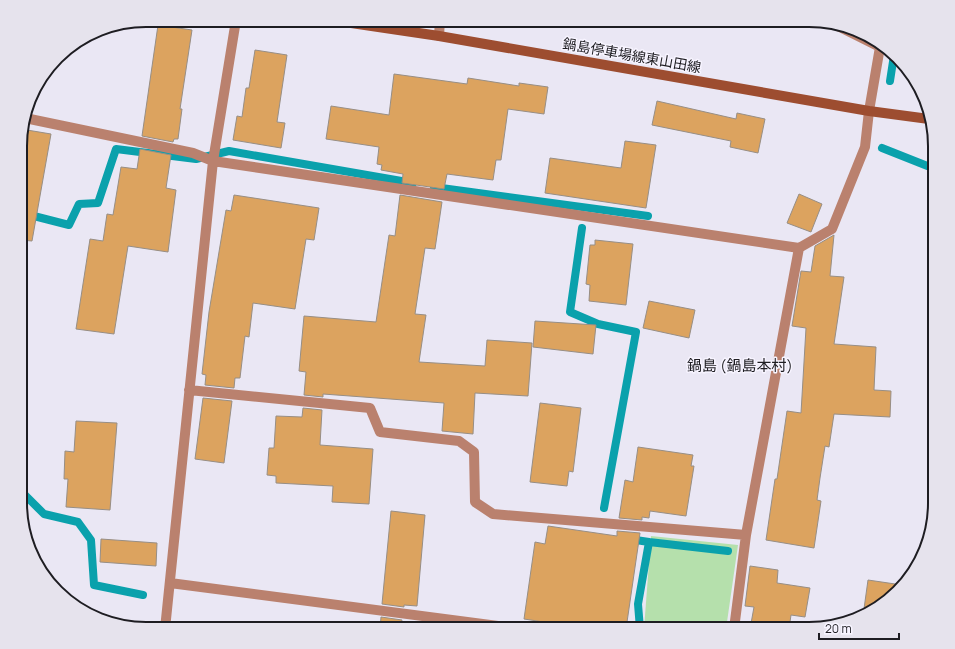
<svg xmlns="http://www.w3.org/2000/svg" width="955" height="649" viewBox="0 0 955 649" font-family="Manrope,'Noto Sans JP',sans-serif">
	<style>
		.green { fill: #b5e0ac }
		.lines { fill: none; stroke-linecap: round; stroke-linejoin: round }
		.stream { stroke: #0aa1ac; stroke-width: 8 }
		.building { fill: #dca35f; stroke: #978e85 }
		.minor { stroke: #ba816e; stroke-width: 10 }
		.tertiary { stroke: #ba816e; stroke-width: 10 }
		.secondary { stroke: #9d4d30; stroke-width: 10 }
		.labels { text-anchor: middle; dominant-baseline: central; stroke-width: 3; stroke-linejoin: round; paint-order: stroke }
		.street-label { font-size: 14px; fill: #1e1d22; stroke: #f7f4ff }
		.neighbourhood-label { font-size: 15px; fill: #1e1d22; stroke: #f7f4ff }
		.rim { fill: none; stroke: #1e1d22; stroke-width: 2 }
	</style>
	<rect width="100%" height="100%" fill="#eae7f4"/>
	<!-- green -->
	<path class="green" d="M651,536l87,9 -12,84h-82z"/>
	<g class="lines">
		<!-- stream -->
		<path class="stream" d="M890,81l4,-26
			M882,148l53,21
			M434,187l214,29
			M26,214l43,11 10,-21 19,-1 18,-54 80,10 33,-8 184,32
			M582,228l-12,84 28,12 38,8 -32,176
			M21,494h3l20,20 34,8 13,18 3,45 49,10
			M629,539l20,3 -11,62 2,25
			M649,542l79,9"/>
	</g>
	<!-- building -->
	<path class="building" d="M158,25l34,5 -12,79h2l-4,30h-4l-1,3 -31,-6z
		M255,50l32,5 -10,67 8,1 -4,25 -48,-8 4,-24 5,1 4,-29h3z
		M394,74l73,10 1,-6 51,8v-3l29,4 -4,27 -36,-5 -7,51h-5l-3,20 -46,-6 -3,15 -42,-6 1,-9 -22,-4 1,-5 -5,-1 2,-17 -53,-8 5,-33 58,9z
		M657,101l79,18 1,-6 28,6 -7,34 -28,-6 1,-6 -79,-16z
		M21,129l30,5 -19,107 -11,-1z
		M625,141l31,4 -10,63 -101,-15 5,-35 71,10z
		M140,149l31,6 -5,33 10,2 -8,62 -40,-6 -14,88 -38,-5 14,-90 13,2 4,-27 6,1 8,-48 16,2z
		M799,194l23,10 -11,28 -24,-9z
		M234,195l85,13 -5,32 -8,-1 -11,70 -42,-6 -4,34 -4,-1 -5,42h-5l-1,10 -29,-3 1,-10 -4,-1 7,-62 17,-102 5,1z
		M400,195l42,7 -7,47 -10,-1 -10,66 11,1 -7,47 66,4 2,-26 45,3 -4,53 -53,-3 -2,41 -31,-3 2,-28 -121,-9v3l-19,-2 2,-23 -7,-1 5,-55 72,6 13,-87 6,1z
		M834,235l-4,41 14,1 -10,67 42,3 -2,43 17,1 -1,26 -56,-3 -5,33 -4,-1 -5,32 -3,22 4,1 -7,47 -48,-8 9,-61h2l10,-68 14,2 5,-85 -14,-2 9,-55 10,1 4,-26z
		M595,240l38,4 -7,61 -37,-4 1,-16 -4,-1 4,-39h5z
		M649,301l46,9 -6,28 -46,-10z
		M535,321l61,4 -3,29 -60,-7z
		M203,398l29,3 -8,62 -29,-4z
		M540,403l41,5 -8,64 -4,-1 -2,15 -37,-4z
		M303,408l19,2 -2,35 53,4 -4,55 -37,-2 1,-16 -57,-3v-7l-9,-1 2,-27h5l2,-32 26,1z
		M76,421l41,2 -7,87 -44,-3 2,-28h-4l1,-28 9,1z
		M638,447l55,8 -2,11h3l-8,50 -36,-5 -1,7 -7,-1v3l-23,-2 6,-38 8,2z
		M391,511l34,4 -8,91 -13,-1v2l-22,-3z
		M548,526l69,10v-5l23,2 -14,96h-36l-66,-10 11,-77 10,2z
		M101,539l56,4 -1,23 -56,-4z
		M750,566l28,4 -1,13 33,5 -5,29 -14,-2 -2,14h-39l4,-22 -9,-1z
		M868,580l34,5 -37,31h-2z
		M381,617l21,3 -2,9h-20z"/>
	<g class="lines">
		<!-- minor -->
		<path class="minor" d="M25,118l168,35 20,8 586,87
			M189,390l181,18 10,24 79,9 15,11 1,50 18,12 253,21
			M170,583l352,46
			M165,629l48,-468 23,-141
			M734,629l12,-94 53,-287 33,-19 33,-82 4,-36 11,-64 -46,-23"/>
		<!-- tertiary -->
		<path class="tertiary" d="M439,36l1,-16"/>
		<!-- secondary -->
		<path class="secondary" d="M331,20l108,16 430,75 60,8"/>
	</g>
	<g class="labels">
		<!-- street labels -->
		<g class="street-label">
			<text transform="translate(632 55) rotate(10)">鍋島停車場線東山田線</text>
		</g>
		<!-- neighbourhood labels -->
		<g class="neighbourhood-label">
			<text x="740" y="365">鍋島 (鍋島本村)</text>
		</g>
	</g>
	<!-- crop -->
	<path d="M0 0H955V649H0ZM146 27H809A119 119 0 0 1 928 146V503A119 119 0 0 1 809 622H146A119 119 0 0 1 27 503V146A119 119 0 0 1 146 27Z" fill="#e6e3ed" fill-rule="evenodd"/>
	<path class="rim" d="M146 27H809A119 119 0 0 1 928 146V503A119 119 0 0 1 809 622H146A119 119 0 0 1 27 503V146A119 119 0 0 1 146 27Z"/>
	<!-- scale -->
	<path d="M819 633v6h80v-6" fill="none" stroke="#1e1d22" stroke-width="2"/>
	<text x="825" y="633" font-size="12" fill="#1e1d22" stroke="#f7f4ff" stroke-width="3" paint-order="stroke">20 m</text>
</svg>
